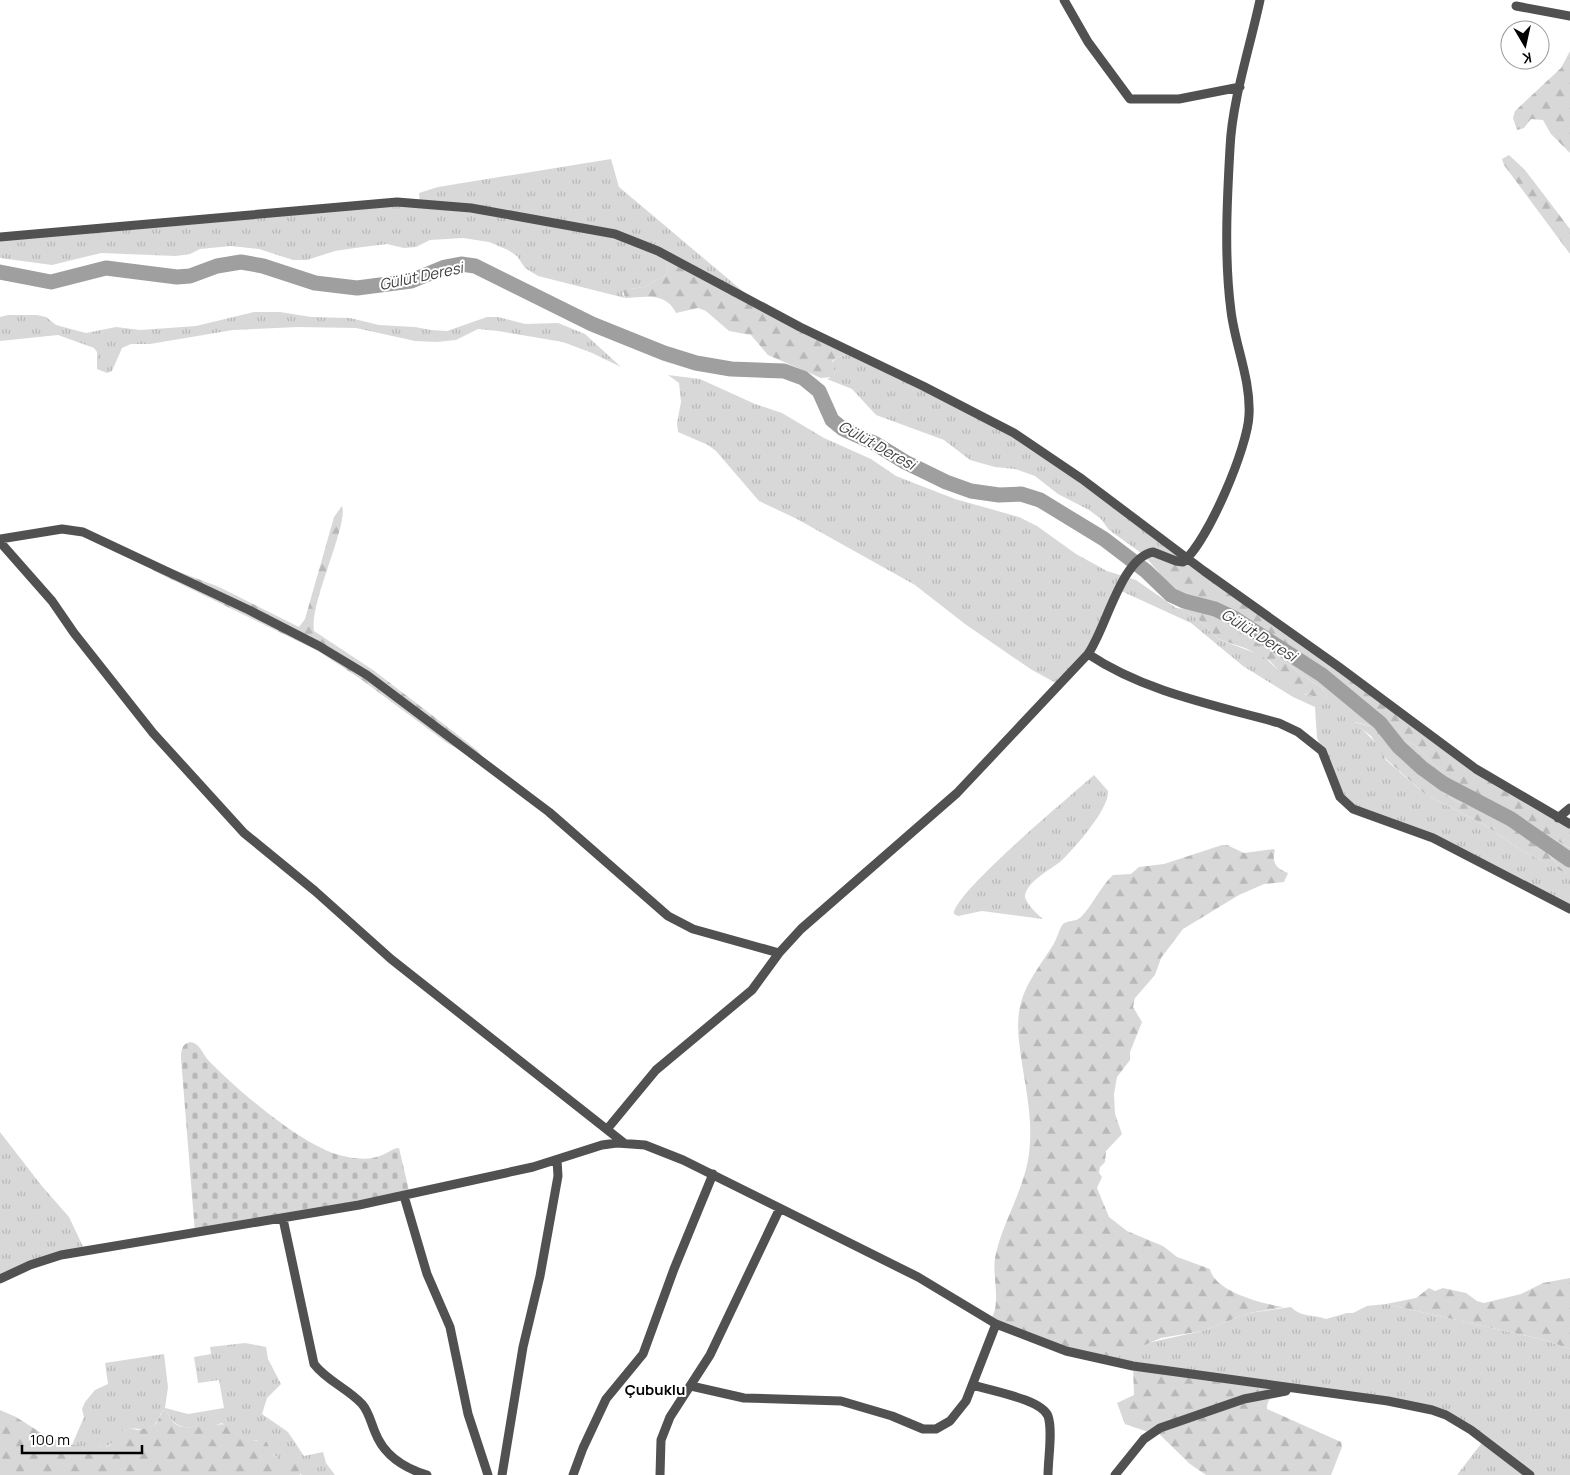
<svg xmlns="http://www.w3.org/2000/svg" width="1570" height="1475" viewBox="0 0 1570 1475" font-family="Manrope,sans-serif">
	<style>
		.grass { fill: url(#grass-tufts); fill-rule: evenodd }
		.forest { fill: url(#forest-firs) }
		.cemetery { fill: url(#cemetery-stones) }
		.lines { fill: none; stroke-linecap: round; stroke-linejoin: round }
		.river { stroke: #9f9f9f; stroke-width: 15 }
		.minor { stroke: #515151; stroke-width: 9 }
		.labels { text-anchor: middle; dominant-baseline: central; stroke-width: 4; stroke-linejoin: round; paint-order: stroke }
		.water-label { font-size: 15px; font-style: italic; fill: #404040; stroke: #fff }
		.neighbourhood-label { font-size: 15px; font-weight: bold; fill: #000; stroke: #fff }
	</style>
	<defs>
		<pattern id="grass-tufts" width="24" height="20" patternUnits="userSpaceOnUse" patternTransform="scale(1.25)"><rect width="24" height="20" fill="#d8d8d8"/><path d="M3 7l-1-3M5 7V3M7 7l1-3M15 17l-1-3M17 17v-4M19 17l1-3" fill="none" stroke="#b8b8b8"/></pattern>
		<pattern id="forest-firs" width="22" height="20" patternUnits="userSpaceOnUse" patternTransform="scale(1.25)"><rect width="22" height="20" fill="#d8d8d8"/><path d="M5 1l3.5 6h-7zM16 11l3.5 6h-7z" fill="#b8b8b8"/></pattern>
		<pattern id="cemetery-stones" width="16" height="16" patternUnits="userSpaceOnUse" patternTransform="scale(1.25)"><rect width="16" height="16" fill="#d8d8d8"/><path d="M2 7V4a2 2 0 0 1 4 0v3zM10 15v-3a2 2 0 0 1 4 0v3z" fill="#b8b8b8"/></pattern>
	</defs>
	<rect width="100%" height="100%" fill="#fff"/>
	<!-- grass -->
	<path class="grass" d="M611,159l8,28 139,117 -94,-49 4,11 -2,9 -22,12 -14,2 -8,4 3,5 -87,-22 -13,-8 -8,-12 -9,-6 -19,-8 -26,-4 -33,2 -14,7 -12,1 -17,-4 -32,4 -20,3 -28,9h-14l-34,-11 -28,-3 -31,3 -10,5 -14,2 -75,-3 -49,12 -52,-7v-21l420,-34 -1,-10 19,-6z
		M254,312h26l31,5 39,1 29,7 36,2 16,3 16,1 40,-14h11l27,7 33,-1 27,11 36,33 -29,-14 -29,-11 -65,-11 -20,-2 -22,11 -20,2 -21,-1 -59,-13 -58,-1 -65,3 -83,14h-19l-9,4 -10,23 -5,2 -10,-4v-17l-3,-4 -36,-13 -58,6v-24l8,-2h29l9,2 10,8 30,8 30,-6 24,3 56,-4z
		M854,353l160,80 173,125 -43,-3 -35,-25 -8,-11 -12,-9 -31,-16 -23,-18 -20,-7 -20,-2 -25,-7 -26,-20 -68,-25 -24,-26 -25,-10 5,-2 3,-4 -3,-11 6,-5z
		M668,375l32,4 55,25 27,9 42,25 47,21 25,17 59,23 64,18 18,9 39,28 31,17 29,9 40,28 19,8 23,23 45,17 41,38 26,6 -8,-12 -27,-18 -27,-24 -57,-32 4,-4 1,-6c65,31 122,80 177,127l9,9 13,5 33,34 122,69v61l-52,-29 -172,-77 -29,-65 -2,-31 -22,-10 -50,-31 -52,-43 -72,-33 -18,43 -43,51 -26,-14 -67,-46 -50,-39 -118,-66 -38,-18 -43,-50 -8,-6 -30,-13 -1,-9 4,-21 -2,-19zM1355,722l24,6 23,32 26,20 27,21 22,6 57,35 11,8 19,22 -43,-22 -36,-25 -60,-31 -39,-34 -7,-14z
		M1094,775l14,16c2,17 -35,59 -47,70 -11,9 -33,20 -36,34 -1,7 13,20 18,24l-61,-8 -24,5 -4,-2c-3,-19 120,-121 140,-139z
		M0,1132l41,53 28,32 16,34 -85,28z
		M1386,1304l159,36 25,9v126h-113l27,-35 -38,-25 -333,-57 34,-15 55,-12 47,-18 42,-6c11,11 22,7 35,12l21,-6h6l14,-7z
		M245,1343l21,4 2,12 13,25 -14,14 -5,16 26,18 16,24 19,-4 3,11 9,12c-10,0 -23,0 -32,0 -10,-2 -36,-26 -46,-35h-14l-21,-17c-18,6 -49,11 -55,-12l-4,-1c-3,4 -4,9 -7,13 -8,10 -20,4 -29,6 -7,2 -9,8 -14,13 -10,10 -28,5 -41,3l12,-28 -2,-8 3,-7 10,-12 13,-6 -3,-21 59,-9 4,33 -3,21 23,6 36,-6 -5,-28 -21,3 -4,-26 17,-3 -1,-7z"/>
	<!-- forest -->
	<path class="forest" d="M1570,51v102l-19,-19 -8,-14 -12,-1 -7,9 -7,2 -4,-12 2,-7 46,-43z
		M1509,155l16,15 45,59v25l-66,-89 -2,-6z
		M663,254l191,99 -16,4 -6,4 3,12 -2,4 -12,1 -53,-23 -17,-20 -22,-4 -23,-20 -8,-3 -22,5c-10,-21 -31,-16 -51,-15l-2,-8 21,-3 22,-12 2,-9z
		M342,506c7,18 -33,97 -28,125l59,39 81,62 24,19 12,16 -43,-24 -85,-63 -44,-29 -164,-80 -10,-9 15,2 60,23 80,40 6,-8 29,-102z
		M1144,555l26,4 17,-1 289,211 94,55v24l-122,-69 -33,-34 -16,-6 -75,-66 -89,-60 -19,-9 -34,-10 -17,-14z
		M1176,608l27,3 21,8 44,27 27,24 27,18 9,13 -33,-9 -28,-31 -25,-13 -27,-9 -23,-23z
		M1353,722l26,6 23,32 25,20 28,21 22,6 63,38 25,28 -44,-23 -36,-25 -60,-31 -39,-35 -15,-23z
		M1222,845h5l17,8 29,-4 2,1c-4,13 2,19 13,23l-4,9 -20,2 -25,11 -56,34 -22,29 -6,17 -20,23 -2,9 9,15 -12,30v8l-13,17 -3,17 1,20 7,20 -16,17 -1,11 -5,5 -1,6 3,4 -5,11 12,29 18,14 36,15 14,11 33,12c5,23 53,35 74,38l-35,6 -47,18 -41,7 -48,20 -15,1 -108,-39c12,-14 2,-43 5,-62 7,-36 29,-67 34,-104 5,-39 -6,-75 -10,-113 -5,-45 12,-61 34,-96 4,-6 6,-16 10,-21 5,-4 13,-2 18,-7 12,-12 19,-30 32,-42l18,-1 8,-7 25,-3z
		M1570,1278v71l-25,-9 -159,-36 30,-6 13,-10 6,3 8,-3 23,5 11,8 7,2 37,-9 22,-11z
		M1133,1366l160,23c-10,4 -27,5 -26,20l74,33 1,5 -11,28h-125l-16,-11 -34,-33 -5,2 -26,-9 -8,-21 17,-8z
		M0,1410l16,7 30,19 26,9 25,3 12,-2 12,-14 8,-4 8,2 11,-2 8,-4 7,-14 4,1c8,30 43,9 63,14 8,17 21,14 37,17 8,23 14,14 31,22l2,11h-300z"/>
	<!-- cemetery -->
	<path class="cemetery" d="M190,1042c10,1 12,11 18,18 28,29 100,92 140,97 11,2 24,3 34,-2 6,-2 11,-7 17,-7l11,47 -215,38 -14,-175c0,-8 1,-14 9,-16z"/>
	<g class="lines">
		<!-- river -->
		<path class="river" d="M0,272l51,10 55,-14 71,9 13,-1 27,-10 24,-4 22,4 52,17 42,5 54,-7 34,-14 16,-3 14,2 117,58 72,29 32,10 35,6 53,2 19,7 16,13 13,29 11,9 31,14 31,19 41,20 25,9 28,4 22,-1 19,6 64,39 42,32 25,24 13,6 31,8 19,9 88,57 58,48 19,24 23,21 22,16 67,35 59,41"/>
		<!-- minor -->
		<path class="minor" d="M1064,0l24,42 42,57h49l61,-12
			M1516,6l54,10
			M0,237l397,-35 74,6 144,26 43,17 142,76 123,59 91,47 68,46 122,92 135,96 137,102 94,55
			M0,539l62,-10 21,3 166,78 70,36 48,29 182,137 119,104 25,13 86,24
			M0,542l52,59 22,32 79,100 91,100 71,58 76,68 233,184
			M1088,654c57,38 126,51 191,69l19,9 24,19 18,46 13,12 80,29 137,71
			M1558,818l12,-10
			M608,1128l48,-58 96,-80 27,-37 22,-24 156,-136 131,-139c18,-25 33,-96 65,-102l23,9 7,1c25,-21 65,-115 66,-147 2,-35 -14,-70 -18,-104 -7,-53 -4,-110 -1,-163 2,-47 20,-101 30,-148
			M404,1196l23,78 23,53 18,87 20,61
			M283,1219l31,145c13,17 33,24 48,40 7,8 9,19 13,28 9,24 29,36 52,43
			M0,1279l30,-14 31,-10 298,-50 174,-38 69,-22 15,-2 28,2 38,15 235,117 78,47 70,27 67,15 255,35 44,9 14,5 25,15 59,45
			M973,1385c18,6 68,14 75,31 5,14 0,43 0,59
			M691,1386l53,12 97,3 51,15 31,13h13l14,-8 16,-20 30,-77
			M502,1475l21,-128 17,-71 18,-100 -1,-16
			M573,1475l10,-27 23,-49 37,-45 31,-85 39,-95
			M660,1475l1,-35 9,-23 40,-62 70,-147
			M1115,1475l29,-36 16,-11 84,-29 42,-8"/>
	</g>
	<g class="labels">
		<!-- water labels -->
		<g class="water-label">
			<text transform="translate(421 276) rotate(-12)">Gülüt Deresi</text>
			<text transform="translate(877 445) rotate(29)">Gülüt Deresi</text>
			<text transform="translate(1259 635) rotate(32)">Gülüt Deresi</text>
		</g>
		<!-- neighbourhood labels -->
		<g class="neighbourhood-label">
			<text x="655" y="1389">Çubuklu</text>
		</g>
	</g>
	<!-- north arrow -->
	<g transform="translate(1525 45) rotate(171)"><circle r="24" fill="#ffffff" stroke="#999999"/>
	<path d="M0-4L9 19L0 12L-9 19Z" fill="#000000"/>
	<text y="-8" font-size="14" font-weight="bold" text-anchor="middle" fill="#000000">K</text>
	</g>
	<!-- scale -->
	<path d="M22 1445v8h120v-8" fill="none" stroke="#000000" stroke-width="2.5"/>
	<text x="30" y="1445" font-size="15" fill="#000000" stroke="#ffffff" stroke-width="4" paint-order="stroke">100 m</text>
</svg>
